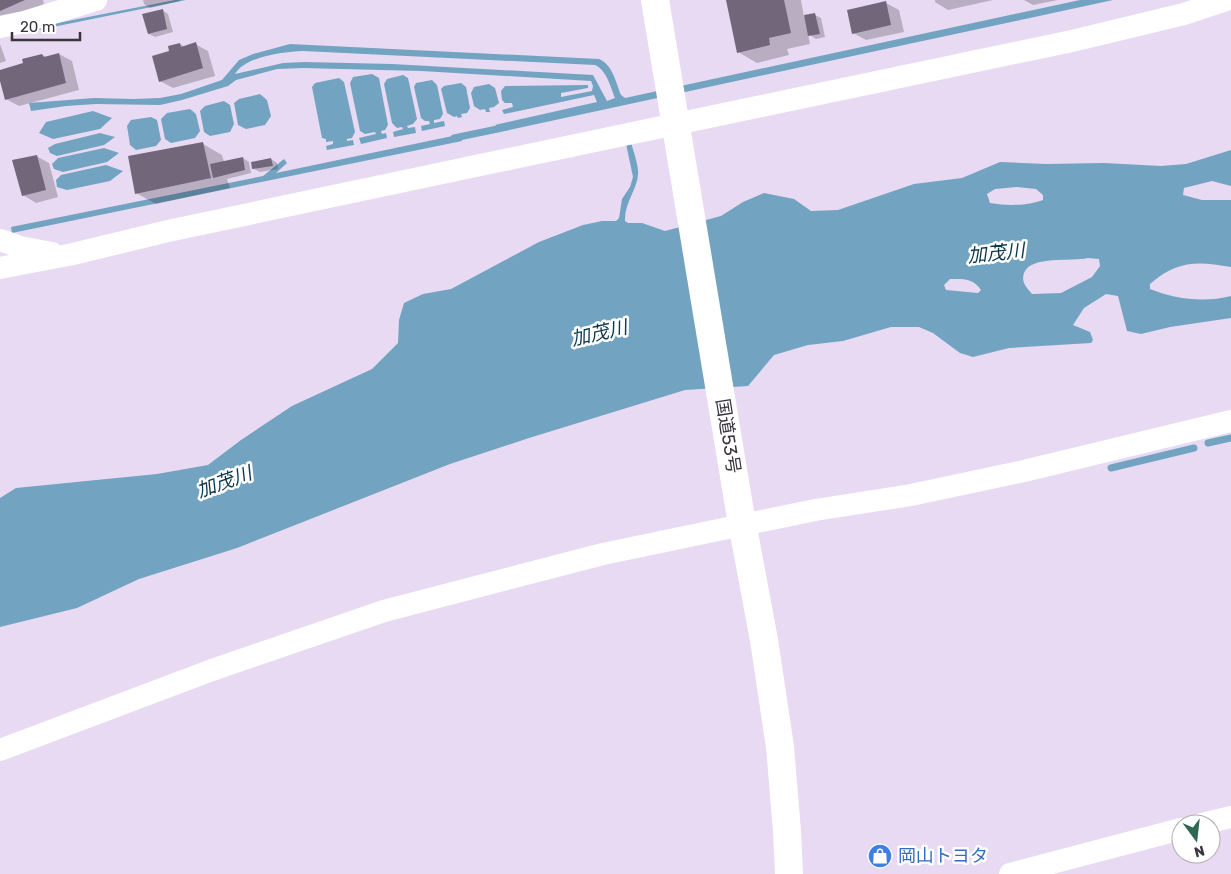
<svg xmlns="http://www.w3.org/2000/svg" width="1231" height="874" viewBox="0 0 1231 874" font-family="Rubik,'Noto Sans JP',sans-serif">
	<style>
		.water { fill: #72a3c1; fill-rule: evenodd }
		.shadow { fill: #0003 }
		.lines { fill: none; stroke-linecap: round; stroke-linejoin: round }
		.stream { stroke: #72a3c1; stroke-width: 7 }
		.building { fill: #72667a }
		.street { stroke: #fff; stroke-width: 22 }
		.highway { stroke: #fff; stroke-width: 28 }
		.labels { text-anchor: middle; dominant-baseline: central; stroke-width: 5; stroke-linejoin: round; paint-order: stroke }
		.street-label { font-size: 18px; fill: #3a343d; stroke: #fff }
		.shop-label { font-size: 18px; fill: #366cbe; stroke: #fff; text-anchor: start }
		.water-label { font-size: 19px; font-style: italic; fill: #0c374d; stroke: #fff }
	</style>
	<rect width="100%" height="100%" fill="#e8daf2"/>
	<!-- water -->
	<path class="water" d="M175,0h11l-153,31 -1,-3z
		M1080,0h33l-604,130 -1,-2 -6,2 -7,-5 102,-23 -3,-7 -90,19 -2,-4 11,-3 -1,-4h-7l-3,-3 -1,-9 4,-5 83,-1v3l-27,5v4l31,-6 1,-5 -2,-5 -170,-10 -118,-3 -26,1 -41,11 -8,6 -46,14 -22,5 -64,-1 -30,2 -35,5 -2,-8 65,-5 40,1 26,-1 21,-4 41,-14 17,-20 14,-6 37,-10 309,15c14,6 17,24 22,36l4,3zM303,51l292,14c11,4 16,23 20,33l-8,3 -14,-26 -201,-11 -87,-2 -22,1 -48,11c11,-18 48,-22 68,-23z
		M372,74l7,4 9,47 -3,5 -4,1 1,3 4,-1 1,5 -26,6 -2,-6 17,-4 -1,-2 -10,2 -5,-3 -10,-48 3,-6z
		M403,75l5,3 9,41 -4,5 -6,2 1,2 7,-1 1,6 -22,4 -1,-5 10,-3 -1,-2 -5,1 -5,-5 -8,-39 3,-5z
		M339,78l5,4 11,50 -3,6 -5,1v2l6,-1 1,5 -27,5 -1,-4 7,-2v-3l-7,1v-3l-4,-1 -10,-51 3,-4z
		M432,80l5,5 6,29 -3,5 -6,1v3l10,-2 1,5 -23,5 -1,-5 9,-2 -1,-3h-4l-4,-3 -7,-31 2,-4z
		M461,83l5,4 4,21 -3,5 -6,1 1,3 -4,1 -1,-2 -3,1 -7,-4 -6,-24 3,-3z
		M489,84l6,4 4,15 -5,4 -5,1 1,4h-4l-1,-3 -5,1 -6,-4 -3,-13 3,-6z
		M260,94l7,6 4,16 -6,9 -19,4 -8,-4 -4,-22 5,-4z
		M224,101l6,4 4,19 -4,8 -20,4 -6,-4 -4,-21 5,-5z
		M190,109l6,5 4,17 -5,7 -24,5 -6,-4 -4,-20 6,-6z
		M93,111l19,7 -12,11 -47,10 -14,-6 7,-11z
		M151,117l6,3 4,20 -5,6 -20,4 -6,-5 -3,-19 4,-6z
		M100,133l15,4 -11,8 -47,11 -7,-3 -2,-5 7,-4z
		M462,134v7l-450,92 -1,-6 252,-51 21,-17 3,4 -11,10z
		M630,138c2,10 9,27 8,36 0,14 -14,29 -13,47l3,2h14l23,8 56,-15 22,-14 21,-9 30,6 17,12 27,-1 76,-26 48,-6 38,-16 46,2 58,-1 57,3 25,-2 45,-14v36l-19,-5 -28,7 -1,7 19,5h29v67c-33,-6 -54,-7 -81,17v5c25,10 54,14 81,7v22l-61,9 -29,7 -14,-3 -9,-35 -12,-2 -22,14 -11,17 17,7 3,8 -2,3 -82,5 -36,9 -13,-4 -27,-20 -14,-6h-28l-48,14 -35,4 -34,10 -26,31 -63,4 -156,48 -79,26 -213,84 -98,31 -62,29 -77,19v-129l16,-10 141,-14 51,-9 33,-25 51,-34 80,-37 26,-26 1,-23 5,-17 19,-9 28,-5 88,-47 44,-17 19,-4h14l3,-3 3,-19 8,-12 3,-10 -8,-38zM1017,187l19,2 7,6v5c-16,6 -36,6 -53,3l-3,-9 8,-5zM1088,258l11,1 1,7 -8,11 -31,16 -29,1c-6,-7 -11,-12 -8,-21 7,-18 47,-11 64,-15zM950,279c14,0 23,-1 31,11l-3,3 -32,-3 -2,-5z
		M104,148l15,5 -12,9 -44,10 -9,-3 -2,-5 6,-6z
		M106,165l17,6 -13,10 -43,9 -10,-3 -1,-7 5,-5z"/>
	<!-- shadow -->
	<path class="shadow" d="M0,0h43l1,4 -44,19z
		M143,0h37v1l-30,7 -6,-4z
		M728,0h73l3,17 11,-2 6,3 4,19 -9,2 -8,-5 2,10 -23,5 2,6 -32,8 -19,-11z
		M935,0h58l-45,10 -13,-8z
		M1024,0h34l-25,5z
		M886,3l13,7 5,22 -38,8 -13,-7z
		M162,10l6,4 5,18 -18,5 -6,-3z
		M0,44l6,17 -6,2z
		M180,44l5,3 10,-3 13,7 7,25 -42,12 -13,-7 11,-29z
		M59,54l13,7 7,29 -60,16 -13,-7 -6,-28 25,-7 17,-9 4,2z
		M203,144l19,11 2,7 19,-4 6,4 2,11 -24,6 3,9 -74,16 -20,-11z
		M36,156l13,7 9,34 -22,6 -13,-8z
		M271,159l6,4 1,6 -18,3 -6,-3z"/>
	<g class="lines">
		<!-- stream -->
		<path class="stream" d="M454,138l53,-11
			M1208,443l23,-5
			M1111,468l83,-20"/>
	</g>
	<!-- building -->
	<path class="building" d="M0,0h25l-25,11z
		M726,0h58l7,33 -22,5 1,7 -33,8z
		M886,1l5,24 -39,9 -5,-24z
		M163,9l4,20 -19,5 -6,-20z
		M815,13l5,21 -12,2 -4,-21z
		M196,42l7,26 -44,14 -7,-26 17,-5 -1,-5 12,-3 1,4z
		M59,53l7,30 -61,17 -5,-19v-11l23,-7 -1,-4 20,-5 2,3z
		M203,142l8,36 -76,16 -7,-38z
		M37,155l9,35 -24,6 -10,-36z
		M243,157l2,13 -32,8 -3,-14z
		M271,158l2,8 -21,3 -1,-7z"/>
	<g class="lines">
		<!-- street -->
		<path class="street" d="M0,27l24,-5 72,-22
			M0,240l20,7 32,6
			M0,268l73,-14 95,-23 265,-56 639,-134 112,-27 42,-14
			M0,750l212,-80 172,-59 219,-57 212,-44 96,-15 113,-24 207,-50
			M1202,824l29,-7
			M1010,874l171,-45"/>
		<!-- highway -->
		<path class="highway" d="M655,0l85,512 24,128 16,107 7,84 2,43"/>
	</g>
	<!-- icons -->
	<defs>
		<g id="shop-disc" transform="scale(1.25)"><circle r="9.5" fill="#3f7fe0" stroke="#fff"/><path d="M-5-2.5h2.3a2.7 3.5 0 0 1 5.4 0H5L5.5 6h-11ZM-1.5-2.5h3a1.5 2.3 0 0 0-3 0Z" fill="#fff"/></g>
	</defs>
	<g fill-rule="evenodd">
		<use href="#shop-disc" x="880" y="856"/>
	</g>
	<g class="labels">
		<!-- street labels -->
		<g class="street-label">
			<text transform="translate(728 436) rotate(81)">国道53号</text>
		</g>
		<!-- shop labels -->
		<g class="shop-label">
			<text x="898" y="856">岡山トヨタ</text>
		</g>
		<!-- water labels -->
		<g class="water-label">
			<text transform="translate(996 253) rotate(-6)">加茂川</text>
			<text transform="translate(599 333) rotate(-13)">加茂川</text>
			<text transform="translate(224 482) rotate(-20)">加茂川</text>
		</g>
	</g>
	<!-- north arrow -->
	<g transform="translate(1196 839) rotate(165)"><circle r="24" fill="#ffffff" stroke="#b0aeb1"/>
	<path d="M0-4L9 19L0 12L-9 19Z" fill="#2f6850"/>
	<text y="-8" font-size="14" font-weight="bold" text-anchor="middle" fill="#3a343d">N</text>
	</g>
	<!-- scale -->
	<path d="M12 32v8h68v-8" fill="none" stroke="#3a343d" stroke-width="2.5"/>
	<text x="20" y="32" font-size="15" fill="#3a343d" stroke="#ffffff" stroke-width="4" paint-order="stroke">20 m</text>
</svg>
